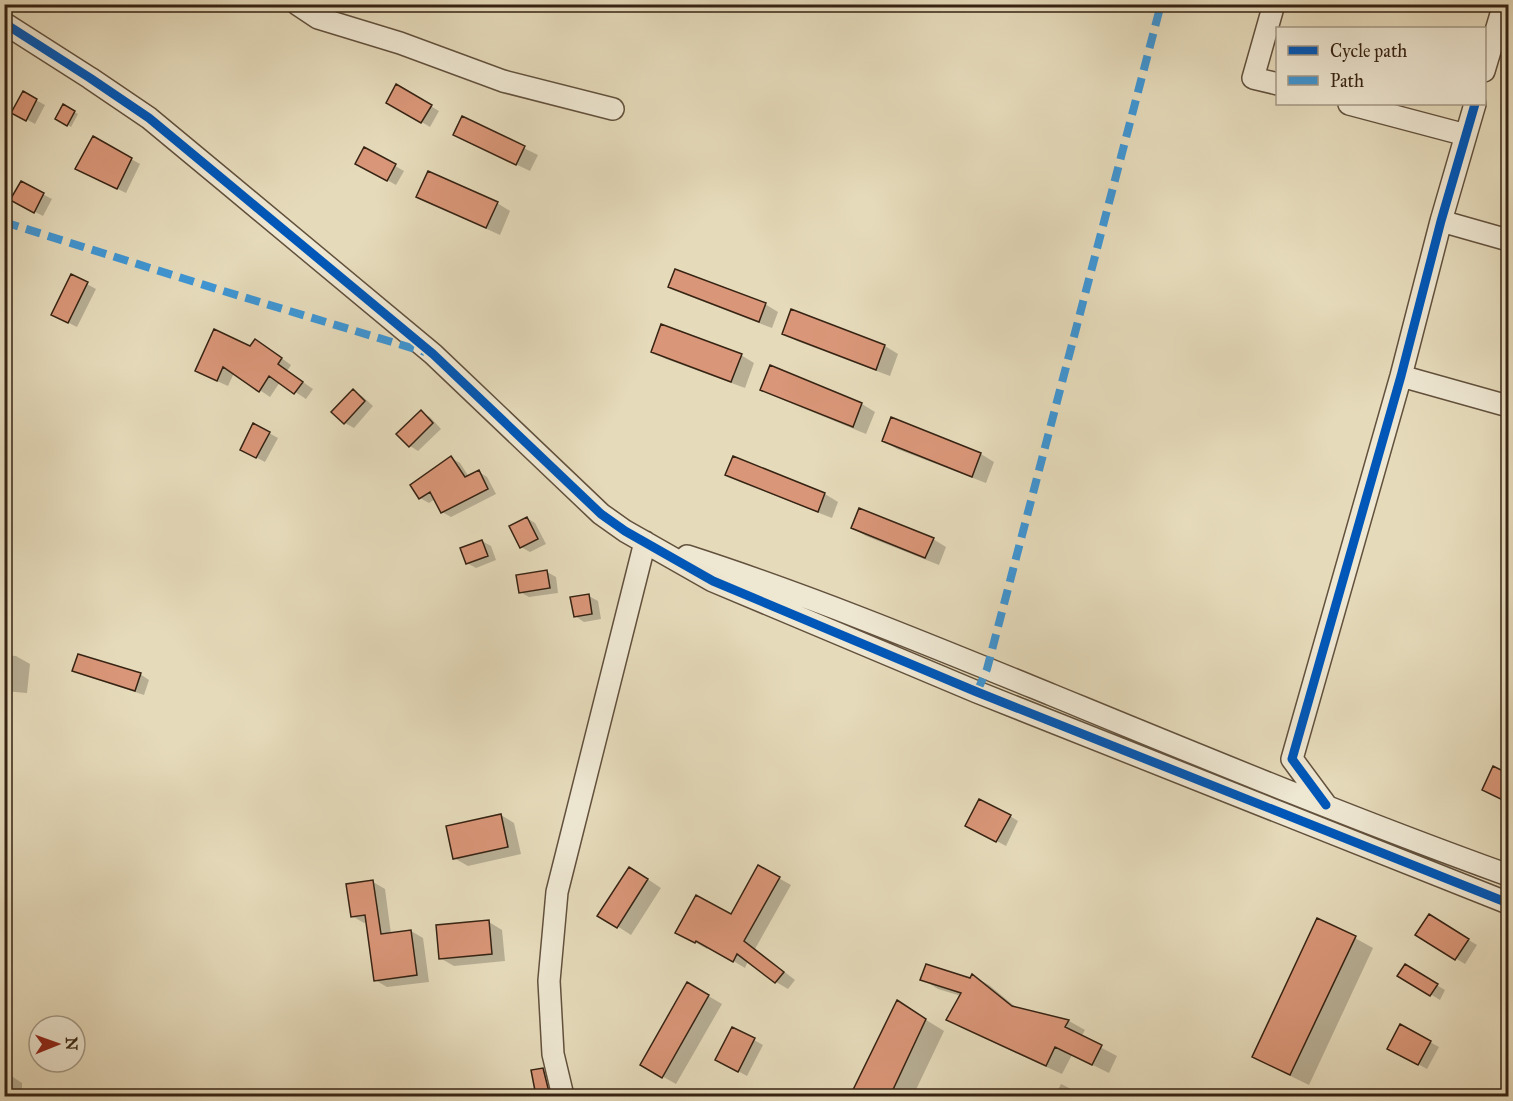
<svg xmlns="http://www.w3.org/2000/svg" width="1513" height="1101" viewBox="0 0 1513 1101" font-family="'IM FELL Great Primer',serif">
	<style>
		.shadow { fill: #0003 }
		.building { fill: #d99678; stroke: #362313; stroke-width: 1.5 }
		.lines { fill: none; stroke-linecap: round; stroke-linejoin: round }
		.minor-casing { stroke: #62513d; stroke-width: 24 }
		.minor { stroke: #eee7d2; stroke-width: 21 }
		.quiet { stroke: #3e95d3; stroke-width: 8; stroke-dasharray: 15 8; stroke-linecap: butt }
		.cycleway-casing { stroke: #eee7d2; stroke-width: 13 }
		.cycleway { stroke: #0057b8; stroke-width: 9 }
	</style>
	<rect width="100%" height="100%" fill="#e5daba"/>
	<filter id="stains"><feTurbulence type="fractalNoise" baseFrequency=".00333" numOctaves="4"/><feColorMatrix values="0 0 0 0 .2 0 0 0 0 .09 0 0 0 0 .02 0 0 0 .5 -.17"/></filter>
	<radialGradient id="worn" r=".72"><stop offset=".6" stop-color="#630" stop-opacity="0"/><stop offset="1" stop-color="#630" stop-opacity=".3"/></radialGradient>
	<!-- shadow -->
	<path class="shadow" d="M397,86l42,25 -9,16 -42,-25z
		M23,93l22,12 -10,19 -22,-12z
		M64,106l14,8 -7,13 -13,-8z
		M463,118l75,37 -8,16 -61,-29z
		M94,138l46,26 -14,29 -41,-20z
		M365,149l39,22 -8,14 -39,-22z
		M21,183l31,16 -9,17 -31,-16z
		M418,196l79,7 13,8 -10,24 -68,-31z
		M72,276l24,13 -19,38 -16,-8z
		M670,287l95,17 13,8 -6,16 -88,-34z
		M792,311l93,35 13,8 -8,22 -93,-35 -14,-8z
		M266,347l25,18 -4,6 26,18 -7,10 -26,-17 -10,15 -36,-24 -6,13 -20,-9 42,-29z
		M653,351l88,4 13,8 -9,25 -79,-29z
		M771,367l91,37 13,8 -9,22 -90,-37 -14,-8z
		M353,391l9,5 11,10 -19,22 -9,-5z
		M421,412l9,5 11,12 -23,22 -8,-5z
		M269,433l9,5 -13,24 -15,-8z
		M884,441l97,13 13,8 -8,21 -89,-34z
		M451,458l9,5 9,14 10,-5 8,5 9,17 -45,23 -9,-5 -7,-13 -6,4 -9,-5z
		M734,458l91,36 13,8 -6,16 -92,-36 -13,-7z
		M527,518l8,5 11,21 -16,8 -9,-5z
		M853,528l80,11 13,8 -7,18 -73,-29z
		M482,541l9,5 5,14 -20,8 -9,-5z
		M547,572l9,5 2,16 -29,4 -9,-5z
		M589,596l9,5 3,18 -17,3 -9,-6z
		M4,655l12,1 14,8 -3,29 -23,-2z
		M74,670l66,4 9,6 -5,15 -61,-20z
		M501,815l13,8 7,31 -53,12 -14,-8z
		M1010,816l8,5 -12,25 -30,-16z
		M759,867l32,18 -36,64 40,31 -7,9 -12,-7 -28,-21 -3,7 -37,-22 -1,3 -30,-17 54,-16z
		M643,876l18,12 -30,47 -31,-20z
		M373,882l12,7 6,45 20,-3 12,7 6,44 -42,5 -12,-7 -8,-58 -3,1 -12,-7z
		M1429,916l48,29 -12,19 -48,-29z
		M489,922l13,8 3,31 -51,5 -14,-8z
		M1355,938l18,10 -64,137 -37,-18 -19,-10z
		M1405,966l40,24 -5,10 -41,-25z
		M973,976l16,9 29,24 51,12 16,9 -4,7 36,19 -8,17 -37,-18 -10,19 -98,-45 -16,-9 13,-24 -23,-7 -16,-10 48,1z
		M688,984l34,20 -46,80 -34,-19z
		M897,1002l47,29 -31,65h-61z
		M1401,1026l38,21 -12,22 -38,-21z
		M754,1040l9,5 -16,31 -22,-12z
		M543,1069l9,5 6,22h-21l-4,-25z
		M4,1071l18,12v13h-18z
		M1061,1084l24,12h-30z"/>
	<!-- building -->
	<path class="building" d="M396,84l36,21 -11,18 -35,-20z
		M23,91l14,8 -11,22 -15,-8z
		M63,104l12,7 -8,15 -12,-7z
		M462,116l63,30 -9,19 -63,-30z
		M93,136l39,22 -15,31 -42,-20z
		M364,147l32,17 -9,17 -32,-17z
		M428,171l70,31 -12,26 -70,-31z
		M21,181l23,12 -10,20 -24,-13z
		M675,269l91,34 -7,19 -91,-35z
		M71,274l17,8 -20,41 -17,-8z
		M791,309l94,36 -9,25 -94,-36z
		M661,324l81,30 -11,28 -80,-30z
		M214,329l36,17 5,-7 27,19 -4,6 25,18 -9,12 -25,-18 -10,16 -36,-25 -6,14 -22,-10z
		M770,365l92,38 -9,24 -93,-37z
		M353,389l12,12 -21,23 -13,-12z
		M421,410l12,13 -24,24 -13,-13z
		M891,417l90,36 -9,24 -90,-36z
		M253,423l17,9 -14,26 -16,-8z
		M451,456l14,21 14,-7 9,19 -47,24 -11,-21 -11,7 -9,-14z
		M733,456l92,37 -7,19 -93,-37z
		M859,508l75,30 -9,20 -74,-30z
		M527,517l11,22 -18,9 -11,-22z
		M482,540l6,16 -22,8 -6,-16z
		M547,570l3,18 -31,5 -3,-18z
		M589,594l3,20 -18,3 -4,-20z
		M78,654l63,19 -6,18 -63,-20z
		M1493,766l16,8v29l-27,-13z
		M979,799l32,16 -15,27 -31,-16z
		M501,814l7,33 -55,12 -7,-33z
		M758,865l22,12 -36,64 40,31 -9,11 -38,-29 -4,8 -37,-21 -1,2 -20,-10 21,-38 35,19z
		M629,867l19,12 -31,49 -20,-12z
		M373,880l8,54 30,-4 6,45 -43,6 -9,-66 -14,2 -5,-33z
		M1429,914l40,25 -14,21 -40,-25z
		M1317,918l39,18 -66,139 -38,-18z
		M489,920l3,34 -53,5 -3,-34z
		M926,964l44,14 2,-4 40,32 57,14 -4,7 37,18 -10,20 -37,-18 -9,19 -100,-46 15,-27 -41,-13z
		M1405,964l33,20 -8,12 -33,-20z
		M687,982l22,13 -47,83 -22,-13z
		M897,1000l29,19 -36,77h-40z
		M1400,1024l31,17 -13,24 -31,-16z
		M732,1027l23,11 -17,34 -23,-12z
		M543,1068l7,28h-14l-5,-26z"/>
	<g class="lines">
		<!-- minor casing -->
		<g class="minor-casing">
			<path id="minor" d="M297,4l21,14 82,25 103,38 110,28
				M1274,4l-21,74 25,6
				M4,23l86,55 59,40 82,68 202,168 168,160 24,17 88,50 264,111 531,211
				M1484,71l20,-67
				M1349,104l117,31
				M1441,221l67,19
				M1401,376l107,30
				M687,556c124,40 245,90 365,139 151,62 303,125 456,180
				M1326,805l-34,-46 109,-383 40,-155 34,-117
				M563,1096l-10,-42 -4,-73 8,-89 88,-350"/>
		</g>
		<!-- minor -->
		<use href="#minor" class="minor"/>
		<!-- quiet -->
		<path class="quiet" d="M4,222l216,68 205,62
			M977,692l10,-23 174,-665
			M4,703h2"/>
		<!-- cycleway casing -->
		<g class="cycleway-casing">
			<path id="cycleway" d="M4,23l86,55 59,40 82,68 202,168 168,160 24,17 88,50 264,111 531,211
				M1326,805l-34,-46 109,-383 40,-155 34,-117"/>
		</g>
		<!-- cycleway -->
		<use href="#cycleway" class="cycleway"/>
	</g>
	<!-- margin -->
	<rect width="1513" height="1101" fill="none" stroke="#e5daba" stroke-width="24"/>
	<rect x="6" y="6" width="1501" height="1089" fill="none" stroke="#362313" stroke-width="3"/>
	<rect x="12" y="12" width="1489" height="1077" fill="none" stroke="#362313" stroke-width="1.5"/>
	<!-- legend -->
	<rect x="1276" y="27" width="210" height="78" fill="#eee7d2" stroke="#a49986" stroke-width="1.5"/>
	<rect x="1288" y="46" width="30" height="9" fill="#0057b8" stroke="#a49986" stroke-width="1.5"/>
	<text x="1330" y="57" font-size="18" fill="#362313">Cycle path</text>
	<rect x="1288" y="76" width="30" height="9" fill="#3e95d3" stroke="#a49986" stroke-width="1.5"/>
	<text x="1330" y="87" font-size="18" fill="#362313">Path</text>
	<!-- north arrow -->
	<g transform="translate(57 1044) rotate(89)"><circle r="28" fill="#eee7d2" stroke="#a49986" stroke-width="1.5"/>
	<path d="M0-4.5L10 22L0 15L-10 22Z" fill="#8f2418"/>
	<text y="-9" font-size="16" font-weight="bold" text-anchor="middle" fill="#362313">N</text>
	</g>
	<rect width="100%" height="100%" filter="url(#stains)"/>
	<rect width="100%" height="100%" fill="url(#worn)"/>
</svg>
